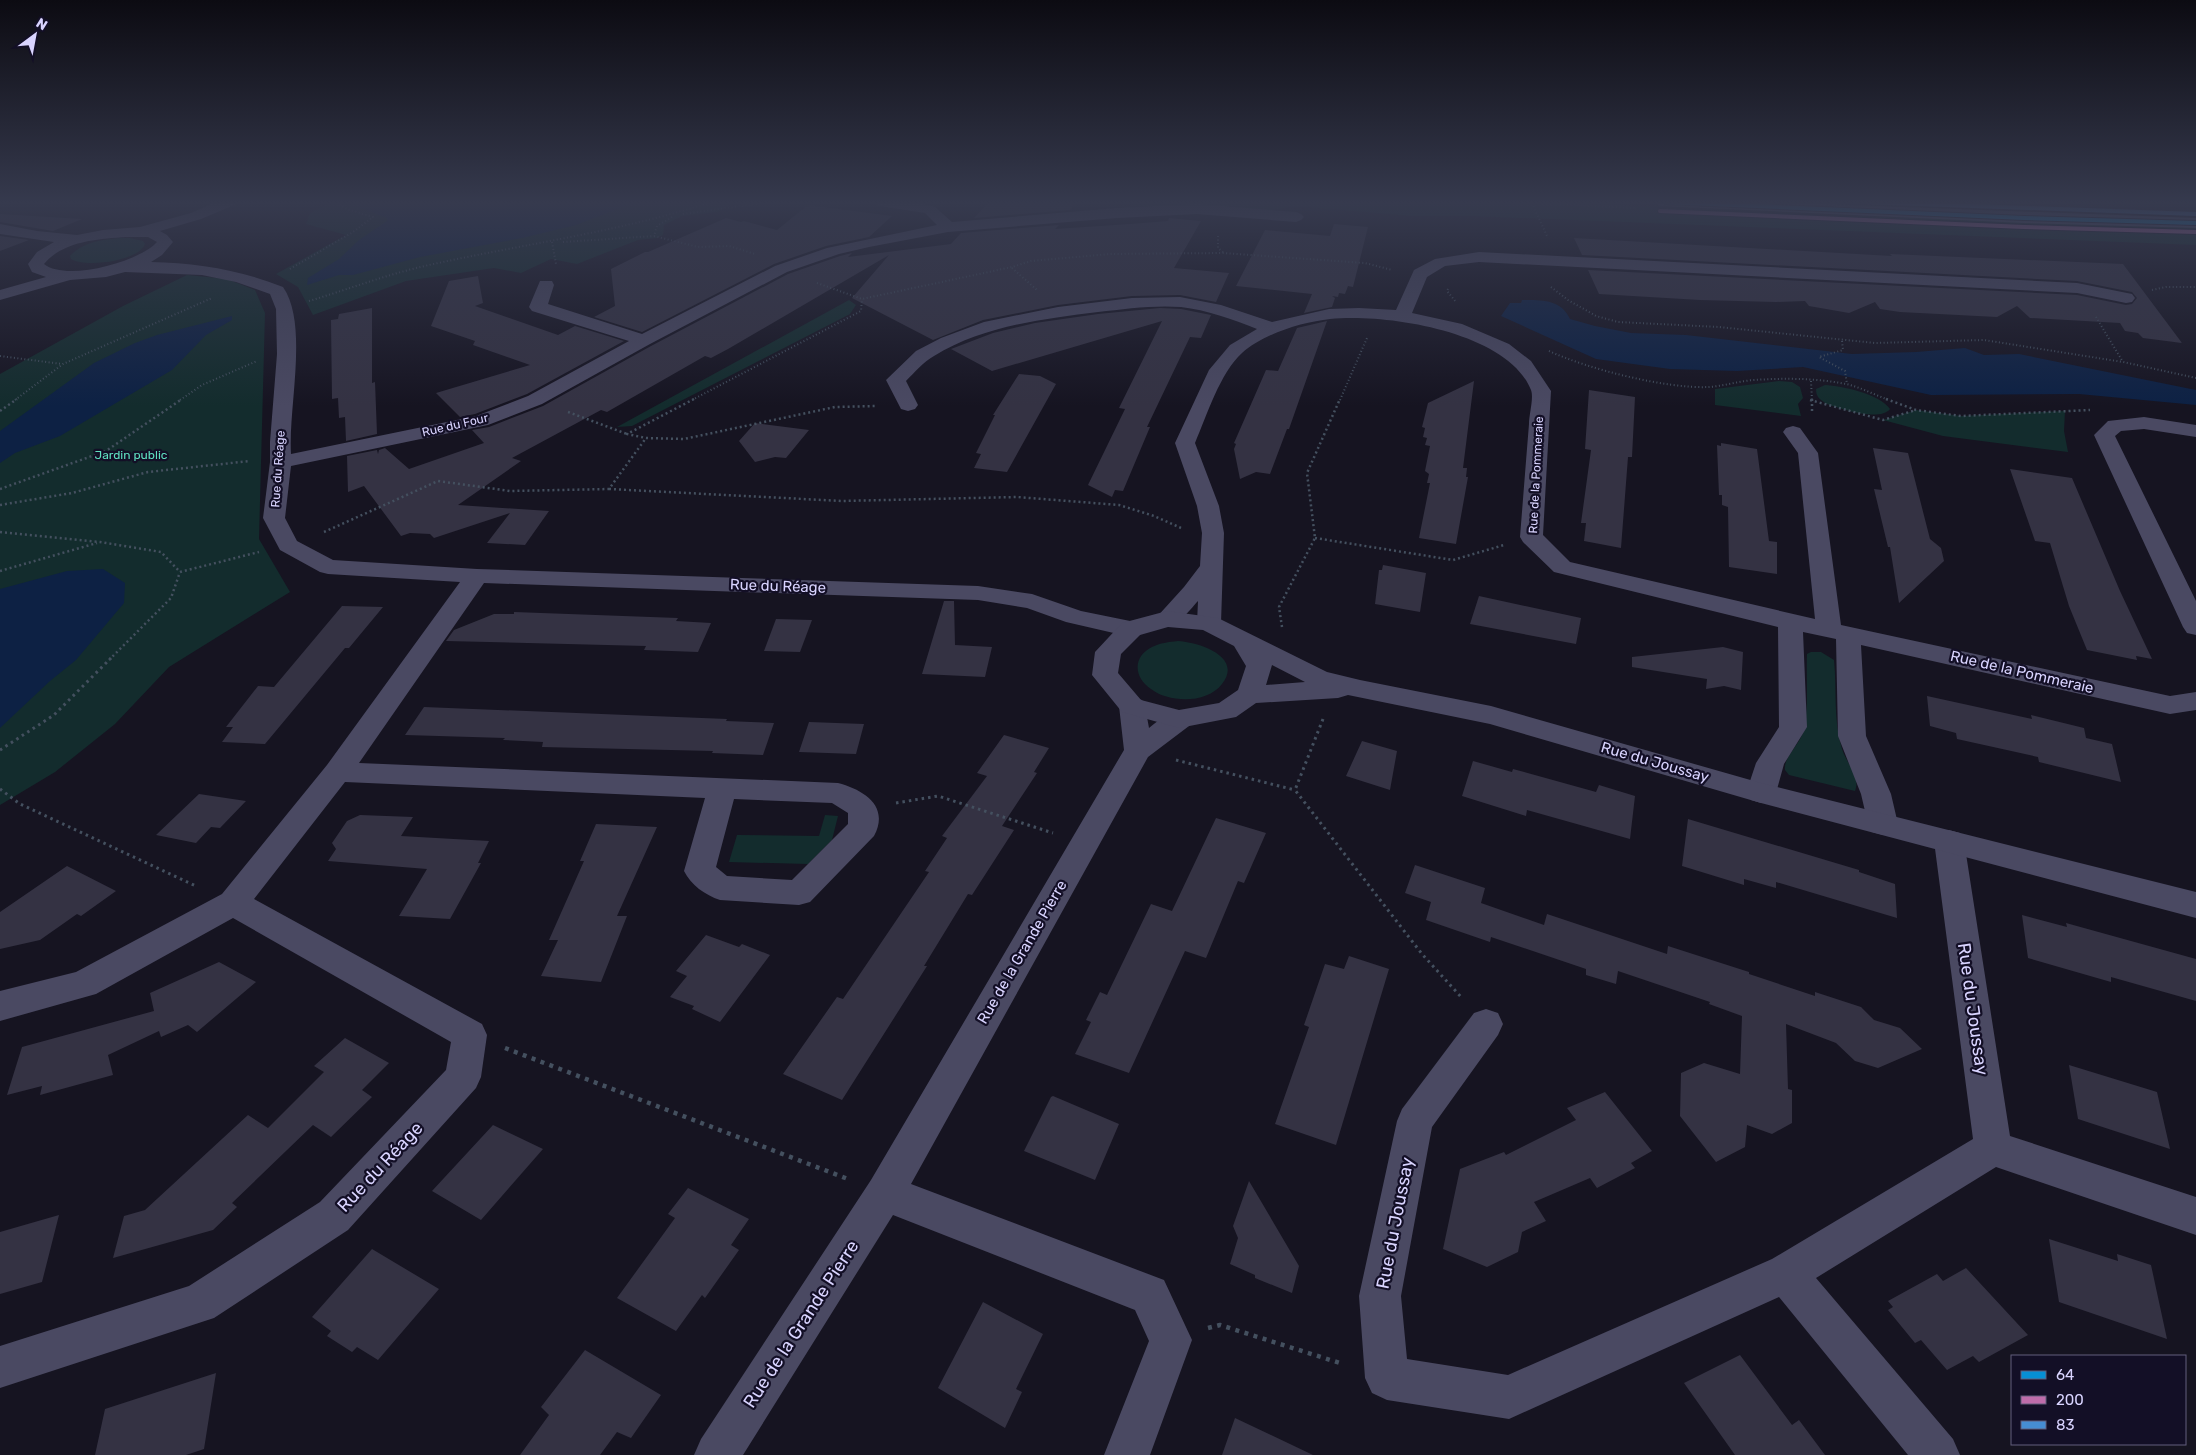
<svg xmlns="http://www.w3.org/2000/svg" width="2196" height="1455" viewBox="0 0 2196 1455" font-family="Rubik,sans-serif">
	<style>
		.green { fill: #132c2d }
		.water { fill: #0d2144 }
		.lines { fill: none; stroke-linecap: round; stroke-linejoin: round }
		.stream { fill: #0d2144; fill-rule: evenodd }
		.building { fill: #343243 }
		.path-far3 { stroke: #44505f; stroke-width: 2; stroke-dasharray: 1 2.5; stroke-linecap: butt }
		.path-far2 { stroke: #44505f; stroke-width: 2.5; stroke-dasharray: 2 3; stroke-linecap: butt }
		.path-far1 { stroke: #44505f; stroke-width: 3; stroke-dasharray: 2.5 4; stroke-linecap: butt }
		.path { stroke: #44505f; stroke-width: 4.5; stroke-dasharray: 4 5.5; stroke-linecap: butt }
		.minor { fill: #4a4962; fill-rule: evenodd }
		.tertiary { fill: #4a4962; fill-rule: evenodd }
		.secondary { fill: #575674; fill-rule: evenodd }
		.bus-1-casing { stroke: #130f26; stroke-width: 6 }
		.bus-2-casing { stroke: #130f26; stroke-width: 6 }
		.bus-3-casing { stroke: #130f26; stroke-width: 6 }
		.bus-1 { stroke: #068fd4; stroke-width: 4 }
		.bus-2 { stroke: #be6caa; stroke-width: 4 }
		.bus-3 { stroke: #468dd3; stroke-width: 4 }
		.labels { text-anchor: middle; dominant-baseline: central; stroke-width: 4.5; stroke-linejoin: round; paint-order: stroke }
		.far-street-label { font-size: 12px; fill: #d9d4ff; stroke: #130f26 }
		.far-park-label { font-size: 12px; fill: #5fe0c0; stroke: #130f26 }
		.street-label { font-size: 15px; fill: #d9d4ff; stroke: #130f26 }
		.near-street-label { font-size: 18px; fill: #d9d4ff; stroke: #130f26 }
	</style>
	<rect width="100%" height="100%" fill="#161421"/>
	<!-- green -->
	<path class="green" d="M331,202h405l-19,10 -35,4 -18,9 -1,10 -6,3 -19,2 -61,24 -26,-5 -30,14 -27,-5 -88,13 -93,34 -15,-28 -22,-13 70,-39 -40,-11 4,-11z
		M1129,202h443l154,10 470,15v18l-725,-29h-59l-117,-10 -27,5 -134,-4z
		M130,238l13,3 2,3c-6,17 -59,24 -74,15l-1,-3c14,-16 41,-18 60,-18z
		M187,275l40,4 28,11 10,23 -6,226 31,53 -121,75 -54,57 -60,48 -55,33v-431l123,-68z
		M849,300l7,5 -6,9 -218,112 -15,1z
		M1779,381l13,1 8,5 3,11 -5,6 3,12 -86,-11v-16z
		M1825,385c17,1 55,9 65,24 -10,13 -49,0 -63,-5 -7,-4 -11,-7 -11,-15z
		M1916,410l45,6 104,-5 -1,20 4,21 -125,-16 -60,-16z
		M1178,641c19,1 66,15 44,43 -15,20 -53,19 -71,5 -17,-11 -19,-32 1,-42 8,-4 17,-5 26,-6z
		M1811,652h10l13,8c3,29 -1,60 8,89 4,14 19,27 13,42l-66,-16 -4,-5c-2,-13 16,-26 19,-41 5,-24 2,-50 3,-75z
		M825,815l13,1 -6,24 -24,24 -79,-2 8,-27 82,1z"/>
	<!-- water -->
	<path class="water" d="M359,202h298l-32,4 -49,19 -54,13 -102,19 -67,18h-14l-32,10 1,-7 31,-19 20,-19 28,-19v-3l-28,-11 -2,-4z
		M1522,300c19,0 39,-1 48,19l25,7 36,7 55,2 166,19 64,-2 49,-4 19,7 35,-1 177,36v15l-117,-11 -148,1 -128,-28 -66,4 -67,-2 -74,-10 -95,-43 9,-13h11z
		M232,316v4l-26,15 -34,35 -112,66 -45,17 -15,10v-32l94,-68 41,-20 22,-8z
		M103,569l22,14 -1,20 -48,57 -26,21 -50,47v-139l67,-18z"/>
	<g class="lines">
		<!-- stream -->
		<path class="stream" d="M1905,202h18l3,2 -3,2z"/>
	</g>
	<!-- building -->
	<path class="building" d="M989,202h87l-6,8 -96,8z
		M808,205l84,11 -23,21 -43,9 -52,18 -132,68 -48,-15 21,-11 -4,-37 34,-17h3l78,-34 15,4 3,-1 33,9z
		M0,214l82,5 -29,12 -53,-9z
		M1169,218l32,3 -27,47 55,5 -13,29 -36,-7 -48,1 -74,9 -75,15 -50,20 -81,-42 37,-43 -161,94 -17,9 -6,-2 -98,56 -6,-2 -89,48 9,3 -63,44 91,6 -24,34 -38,-2 23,-30 -76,25 -4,-4 -20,-1 -9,3 -37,-50 -16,6 -1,-36 30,-6 1,4 1,-4 6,-2 24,21 75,-26 -12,-13 17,-3 54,-21 108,-60 137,-72 52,-18 12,-3 -4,4 103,-13 10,-11 98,-8 -4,4 75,-5 38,-3z
		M1334,224l34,3 -15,60 -5,-1 -3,8 -6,-1 -1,4 -6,-1 3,2 -3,9 -28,6 8,-19 -76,-8 29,-56 65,6z
		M0,236l29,4 -29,11z
		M1574,238l318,18 -2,-2 233,10 59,79 -39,-5 -5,-5 -13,-2 -5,-8 -90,-5 -13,-12 -20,11 -97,-5 -20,-3 -5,-7 -26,11 -40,-7 -4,-5 -29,1 -76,-2 -101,-6 -11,-24 489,25 49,10 6,-1 5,-6 -5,-6 -55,-11 -495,-26z
		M478,276l5,27 -8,3 83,29 17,-9 49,15 -97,53 -52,20 -15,3 -24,-24 94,-28 -57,-20 2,-4 -44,-15 18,-45z
		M372,308v75l3,-1 2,52 -31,7 -1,-24 -6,1 -1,-20 -6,1 -1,-79 7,-1 1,-5z
		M1160,308l21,1 30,6 -10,23 -11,-1 -43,90h3l-27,64 -8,-1 -3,7 -24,-12 37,-76 -6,-1 43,-87 -170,50 -41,-22 42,-16 42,-10 63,-9z
		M1327,321l-38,108h-2l-17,45 -14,-2 -16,7 -6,-30 2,-5 -2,-1 32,-73 12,1 19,-43z
		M1019,374l21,2 16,8 -49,88 -33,-4 7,-14 -5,-1 19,-38h-2z
		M1474,381l-11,87h4l-1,9h2l-12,67 -37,-6 11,-55h-3l2,-9 -4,-3 5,-25 -5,-1 2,-7 -4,-1 2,-9 -3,-1 6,-24z
		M1589,390l46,7 -3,60h-4l-7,91 -37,-7 2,-18h-5l10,-73 -6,-1z
		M755,423l54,7 -23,28 -11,-1 -20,5 -16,-21z
		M1721,443l36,6 12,92 8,1v32l-48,-7 -1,-60 -6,-2v-10h-3l-2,-50 4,1z
		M1873,448l35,5 22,86 11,9 3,13 -45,42 -9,-56h-2l-14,-58 8,1z
		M2010,469l62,9 48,113 32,68 -16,-3 1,4 -50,-10 -18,-44 -19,-63 -15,-2z
		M1383,565l43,8 -6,39 -45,-8 4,-34h3z
		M1479,596l102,22 -5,26 -106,-20z
		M944,601h10l1,44 37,2 -7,30 -63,-3z
		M342,606l41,1 -34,41h-4l-80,96 -43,-2 11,-15h-7l32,-41 16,1z
		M514,612l164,6 -2,3 35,2 -13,29 -54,-2 2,-4 -200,-5 8,-11 40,-16h20z
		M776,619l36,1 -12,32 -36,-1z
		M1723,647l20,5 -2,38 -17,-4 -18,3 1,-10 -75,-12v-10z
		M1927,696l105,23 -1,-4 53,13 2,10 26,6 9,38 -82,-20 -1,-5 -81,-18 -1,-6 -26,-7z
		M424,707l303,12 -1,2 48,2 -11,32 -51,-2 1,-2 -171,-4 1,-5 -40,-2 2,-2 -100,-3z
		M809,722l55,2 -8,30 -57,-2z
		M1004,735l45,13 -15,24 3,1 -35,53 12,4 -42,65 -4,-1 -44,72h3l-85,134 -59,-26 54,-77 6,2 86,-127 -4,-1 22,-33 -5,-2 45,-60 -10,-3z
		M1362,741l35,10 -7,39 -44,-14z
		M1473,761l39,11 1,-3 83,23 3,-7 36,11 -5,43 -103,-29 -1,6 -64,-20z
		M199,794l47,7 -26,27 -9,-1 -15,16 -40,-8z
		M360,815l53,2 -12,19 88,5 -11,22h3l-31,56 -51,-3 28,-47 -99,-8 8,-12 -4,-6 15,-22z
		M1216,818l50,15 -22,50 -6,-2 -32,77 -21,-7 -56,122 -54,-19 16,-32 -5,-2 14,-28 7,3 44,-91 21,7z
		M1688,819l171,51v2l36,12 2,34 -121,-36v6l-32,-9v6l-62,-19z
		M596,824l61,3 -40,89h10l-26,66 -60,-6 17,-36h-9l35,-79h-4z
		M1415,865l70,23 -4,15 63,22 3,-11 120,40 1,-8 81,26v2l66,22v-4l46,15 13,13 26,8 22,21 -44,19 -23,-7 -19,-18 -50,-19 2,65 4,1v33l-20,11 -25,-9 -2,22 -29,15 -36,-46 1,-43 23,-10 36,11 2,-58 -33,-12 1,-2 -92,-31 -2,13 -30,-9v-6l-95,-32 -1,5 -64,-22 5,-18 -26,-9z
		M67,866l49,25 -35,25 -4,-2 -37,26 -40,9v-37z
		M2022,915l45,12 -1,-4 130,36v42l-85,-24v5l-83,-24z
		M706,935l33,12 3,-3 28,11 -50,67 -28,-13 2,-3 -24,-9 17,-21 -11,-5z
		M1349,956l40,13 -53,176 -61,-21 34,-97 -5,-2 21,-61 19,5z
		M219,962l37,20 -59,50 -9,-7 -27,12 -2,-6 -51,24 5,20 -73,20 2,-9 -35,9 15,-48 132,-36 -4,-18z
		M345,1038l44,25 -27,27 10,7 -41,40 -18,-12 -81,78 5,4 -24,23 -100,28 11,-42 21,-6 103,-95 20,13 56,-56 -10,-6z
		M2069,1065l88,27 13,57 -92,-30z
		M1605,1092l47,59 -21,12 4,5 -38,20 -7,-10 -56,24 12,19 -24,11 -4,20 -31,15 -44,-18 17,-80 44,-17 2,3 70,-35 -9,-12z
		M1053,1096l66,28 -24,56 -71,-29 27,-54z
		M493,1125l50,24 -62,71 -49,-29z
		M1249,1181l50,85 -7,27 -37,-15v-3l-25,-11 8,-26 -5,-12z
		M688,1188l61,31 -18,26 8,5 -34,48 -3,-3 -26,36 -59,-33 58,-80 -7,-4z
		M59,1215l-17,67 -42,12v-62z
		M2049,1239l69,22 -1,-7 34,11 16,74 -108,-37z
		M372,1249l67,40 -61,71 -21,-13 -5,5 -25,-16 4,-5 -19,-14z
		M1966,1268l62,67 -49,27 -6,-6 -26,14 -26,-30 -6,3 -27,-33 5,-3 -5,-6 49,-27 6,7z
		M983,1302l60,32 -27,55 6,3 -17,36 -67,-40z
		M585,1350l76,45 -30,43 -14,-6 -17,23h-80l29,-40 -8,-8z
		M1740,1355l52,70 7,-5 26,35h-90l-51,-72z
		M216,1373l-12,76 -18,6h-91l10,-46z
		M1235,1418l78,37h-91z"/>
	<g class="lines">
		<!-- path-far3 -->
		<path class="path-far3" d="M1532,203l104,5
			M1532,203l15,33
			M683,214l87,-12
			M672,217l-15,9 -3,10 44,11 31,-1 26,8
			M1218,236v12l5,4
			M552,242l4,22
			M563,242l91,-6
			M1012,268l25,22
			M290,269l63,-37 20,-15 -26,-8 -8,-5 3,-2
			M817,283l45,16 150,-32 19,-6 79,-7 113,-1 142,10 27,7
			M1551,287l17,13 28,16 22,6 101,5 156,16 109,-3 139,22 73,16
			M1448,289l-1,2 9,11
			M2152,290l14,-3h30
			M309,301c40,-12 79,-27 120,-36 95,-21 190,-33 282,-63
			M2096,317l27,45
			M1842,341l1,9 -24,7 26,14 2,13
			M1549,351c39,18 117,38 160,36 15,-1 30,-6 45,-7 30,-2 62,-2 92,4 14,3 29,11 43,16
			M0,356l62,8
			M1811,381l1,19
			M15,400l48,-36 149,-66
			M180,400l22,-15 55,-24
			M692,400l169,-89 1,-12
			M1340,400l27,-62"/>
		<!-- path-far2 -->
		<path class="path-far2" d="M694,399l-67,35 19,4 38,1 151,-32 41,-1
			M1812,399v15
			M1886,399l30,11 45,6 129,-6
			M1810,400l73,20 33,-10
			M0,411l17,-12
			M568,412l59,22
			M0,489l106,-38 76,-52
			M609,489l233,12 175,-4 102,8 35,11 27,12
			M0,505l72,-12 76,-21 102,-11
			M0,532l100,10 61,10 19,20
			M324,532l114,-51 72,10 99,-2 37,-51
			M1315,538l138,22 51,-15
			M0,571l97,-28
			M180,572l79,-20
			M1282,627l-3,-20 36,-69 -8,-65 33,-74
			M109,660l62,-62 9,-26"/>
		<!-- path-far1 -->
		<path class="path-far1" d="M1323,719l-28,71 127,164 40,44
			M0,750l54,-35 57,-57
			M1176,760l119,30
			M0,789l20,15 176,82
			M896,803l42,-7 115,37"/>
		<!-- path -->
		<path class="path" d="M505,1048l343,131
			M1208,1328l12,-3 123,39"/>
		<!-- minor -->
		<path class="minor" d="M216,202h20l-2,3 -33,14 -41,12 7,4 6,7 -11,13 -11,7c46,1 90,8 132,25 26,37 5,121 8,167l185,-38 52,-20 101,-55 -97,-30 -3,-4 11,-26h12l2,4 -6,19 94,30 133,-68 52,-18 110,-23 -12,-12 -45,-7 -7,-4 47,1 15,4 17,15 165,-14 80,-4 99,8 5,2 3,3 -3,3 -5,2 -99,-8 -80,4 -169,14 -79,15 -30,7 -52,18 -137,72 -108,60 -54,21 -197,41 -6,52 12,23 36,19 144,9 501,17 54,8 49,17 59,12 4,6 -4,6 -9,2 -65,-15 -39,-14 -49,-8 -494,-17 -125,180 479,20c26,7 52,23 36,53l-64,66 -11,3 -79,-5c-15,-5 -29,-15 -36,-29l21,-73 -360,-16 -91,117 228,125 5,11 -6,42 -5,11 -128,142 -134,88 -214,70v-42l189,-60 131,-84 126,-132 5,-28 -218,-124 -137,76 -96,27v-30l76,-19 146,-78 105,-129 133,-183 -132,-8 -8,-2 -40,-22 -17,-32 7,-56v-20l7,-88 -1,-45 -6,-15 -34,-12 -34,-7 -77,-3 -19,5 -36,3 -70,20v-10l46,-13 -14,-5 -4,-8 9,-12 17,-10 -54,-8v-10l37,7 40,4 26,-5 37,-3 51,-14zM126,237h22l9,5c-18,20 -91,40 -113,22 19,-23 54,-25 82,-27zM734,799l98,4 16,10v11l-56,56 -65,-4 -11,-9z
			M1479,252l598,31 55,11 3,4 -3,4 -6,1 -49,-10 -598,-31 -34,4 -18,11 -15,36 50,11 47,20 22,17 20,30 -8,144 27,27 245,57 -17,-166 -15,-21 3,-4 7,-2 7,2 18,25 23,172 329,71 26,-4v18l-26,4 -309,-69 5,91 25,58 7,30 -4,8 -11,3 -11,-3 -4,-8 -7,-30 -23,-58 -2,-97 -33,-7 4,95 -23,37 -8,29 -5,7 -10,3 -10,-3 -5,-7 10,-30 23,-36 -1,-100 -224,-55 -31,-30 -3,-5c3,-38 6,-76 9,-113 0,-10 5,-26 2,-34 -23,-59 -147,-77 -201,-71 -28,3 -67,15 -88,34 -22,20 -35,62 -47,90l24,63 5,27 -3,90 -3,5 -9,3 -9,-3 -3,-5 1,-22c-12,13 -21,28 -40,23l-3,-5 29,-32 16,-21 2,-33 -5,-27 -22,-63 34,-73 21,-25 27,-16c-25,-10 -50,-19 -76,-22 -28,-2 -56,2 -83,5 -56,7 -115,14 -164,44 -11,6 -19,16 -28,25l12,24 -3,4 -7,2 -7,-2 -15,-29 30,-29 25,-13 43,-16 74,-15 74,-9 48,-1 41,8 51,17 57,-13 30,-1 37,2 18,-40 21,-11z
			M2144,417l52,8v12l-52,-8 -23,2 -6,5 81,165v34l-9,-2 -4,-6 -89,-192 14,-14z
			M1132,697l10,3 3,6 4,22c13,-10 22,-20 40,-16l4,7 -4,7 -41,31 -237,427 253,96 28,60 -42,115h-46l45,-114 -14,-31 -242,-95 -150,240h-49l7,-16 170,-259 253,-430 -5,-44 3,-6z
			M1949,830l11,3 4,8 46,295 186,61v38l-200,-68 -180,111 137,161 7,16h-52l-129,-158 -270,122 -122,-19 -15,-7 -7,-15 -6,-82 38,-175 5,-12 72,-96 12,-4 12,4 5,11 -5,11 -66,92 -31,169 6,63 101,16 264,-116 201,-120 -39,-298 4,-8z"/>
		<!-- tertiary -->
		<path class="tertiary" d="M1167,611l51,7 109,54 33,8 131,26 270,77 435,109v26l-435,-115 -271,-79 -142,-29 -10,3 -82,5 -20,14 -57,11 -57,-16 -30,-37 3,-23 27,-29zM1168,627l35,3 31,16 12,20 -8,24 -19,13 -40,7 -38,-10 -23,-27 3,-19 19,-19zM1272,665l33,17 -39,3z"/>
		<!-- secondary -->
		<path class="secondary" d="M1653,202h115l428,16v10l-172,-5 -364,-17z"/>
		<!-- bus-1 casing -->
		<g class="bus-1-casing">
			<path id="bus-1" d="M1666,202l358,16 172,5"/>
		</g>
		<!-- bus-2 casing -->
		<g class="bus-2-casing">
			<path id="bus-2" d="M1660,211l364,16 172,5"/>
		</g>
		<!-- bus-3 casing -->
		<g class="bus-3-casing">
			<path id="bus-3" d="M1865,202l331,12"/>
		</g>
		<!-- bus-1 -->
		<use href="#bus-1" class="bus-1"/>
		<!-- bus-2 -->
		<use href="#bus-2" class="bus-2"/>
		<!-- bus-3 -->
		<use href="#bus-3" class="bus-3"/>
	</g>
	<!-- sky -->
	<linearGradient id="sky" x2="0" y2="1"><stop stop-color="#0c0b12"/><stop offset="0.5" stop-color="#363a4e"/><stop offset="1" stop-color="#363a4e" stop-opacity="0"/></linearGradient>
	<rect width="2196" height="406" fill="url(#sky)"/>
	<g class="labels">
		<!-- far-street labels -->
		<g class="far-street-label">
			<text transform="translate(455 425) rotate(-13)">Rue du Four</text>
			<text transform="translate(278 469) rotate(-86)">Rue du Réage</text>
			<text transform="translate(1536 475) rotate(-87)">Rue de la Pommeraie</text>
		</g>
		<!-- far-park labels -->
		<g class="far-park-label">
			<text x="131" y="455">Jardin public</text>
		</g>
		<!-- street labels -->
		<g class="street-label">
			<text transform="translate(778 586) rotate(2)">Rue du Réage</text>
			<text transform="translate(2022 672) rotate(13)">Rue de la Pommeraie</text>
			<text transform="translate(1655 762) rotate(16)">Rue du Joussay</text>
			<text transform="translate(1022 952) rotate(-60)">Rue de la Grande Pierre</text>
		</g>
		<!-- near-street labels -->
		<g class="near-street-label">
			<text transform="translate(1973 1009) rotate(82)">Rue du Joussay</text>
			<text transform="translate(380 1167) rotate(-47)">Rue du Réage</text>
			<text transform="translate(1395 1223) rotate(-79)">Rue du Joussay</text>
			<text transform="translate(801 1324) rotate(-57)">Rue de la Grande Pierre</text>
		</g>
	</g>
	<!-- legend -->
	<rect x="2011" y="1355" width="175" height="90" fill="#130f26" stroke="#625e7d"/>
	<rect x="2021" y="1371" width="25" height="8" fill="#068fd4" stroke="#625e7d"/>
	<text x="2056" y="1380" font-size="15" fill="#d9d4ff">64</text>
	<rect x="2021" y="1396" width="25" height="8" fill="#be6caa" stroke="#625e7d"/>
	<text x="2056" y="1405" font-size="15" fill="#d9d4ff">200</text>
	<rect x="2021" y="1421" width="25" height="8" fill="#468dd3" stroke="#625e7d"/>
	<text x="2056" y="1430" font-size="15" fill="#d9d4ff">83</text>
	<!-- north arrow -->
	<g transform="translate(35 35) rotate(32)" stroke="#130f26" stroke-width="4" paint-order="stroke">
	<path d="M0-4L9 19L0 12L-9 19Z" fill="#d9d4ff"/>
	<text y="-8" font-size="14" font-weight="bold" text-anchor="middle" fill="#d9d4ff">N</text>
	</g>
</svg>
